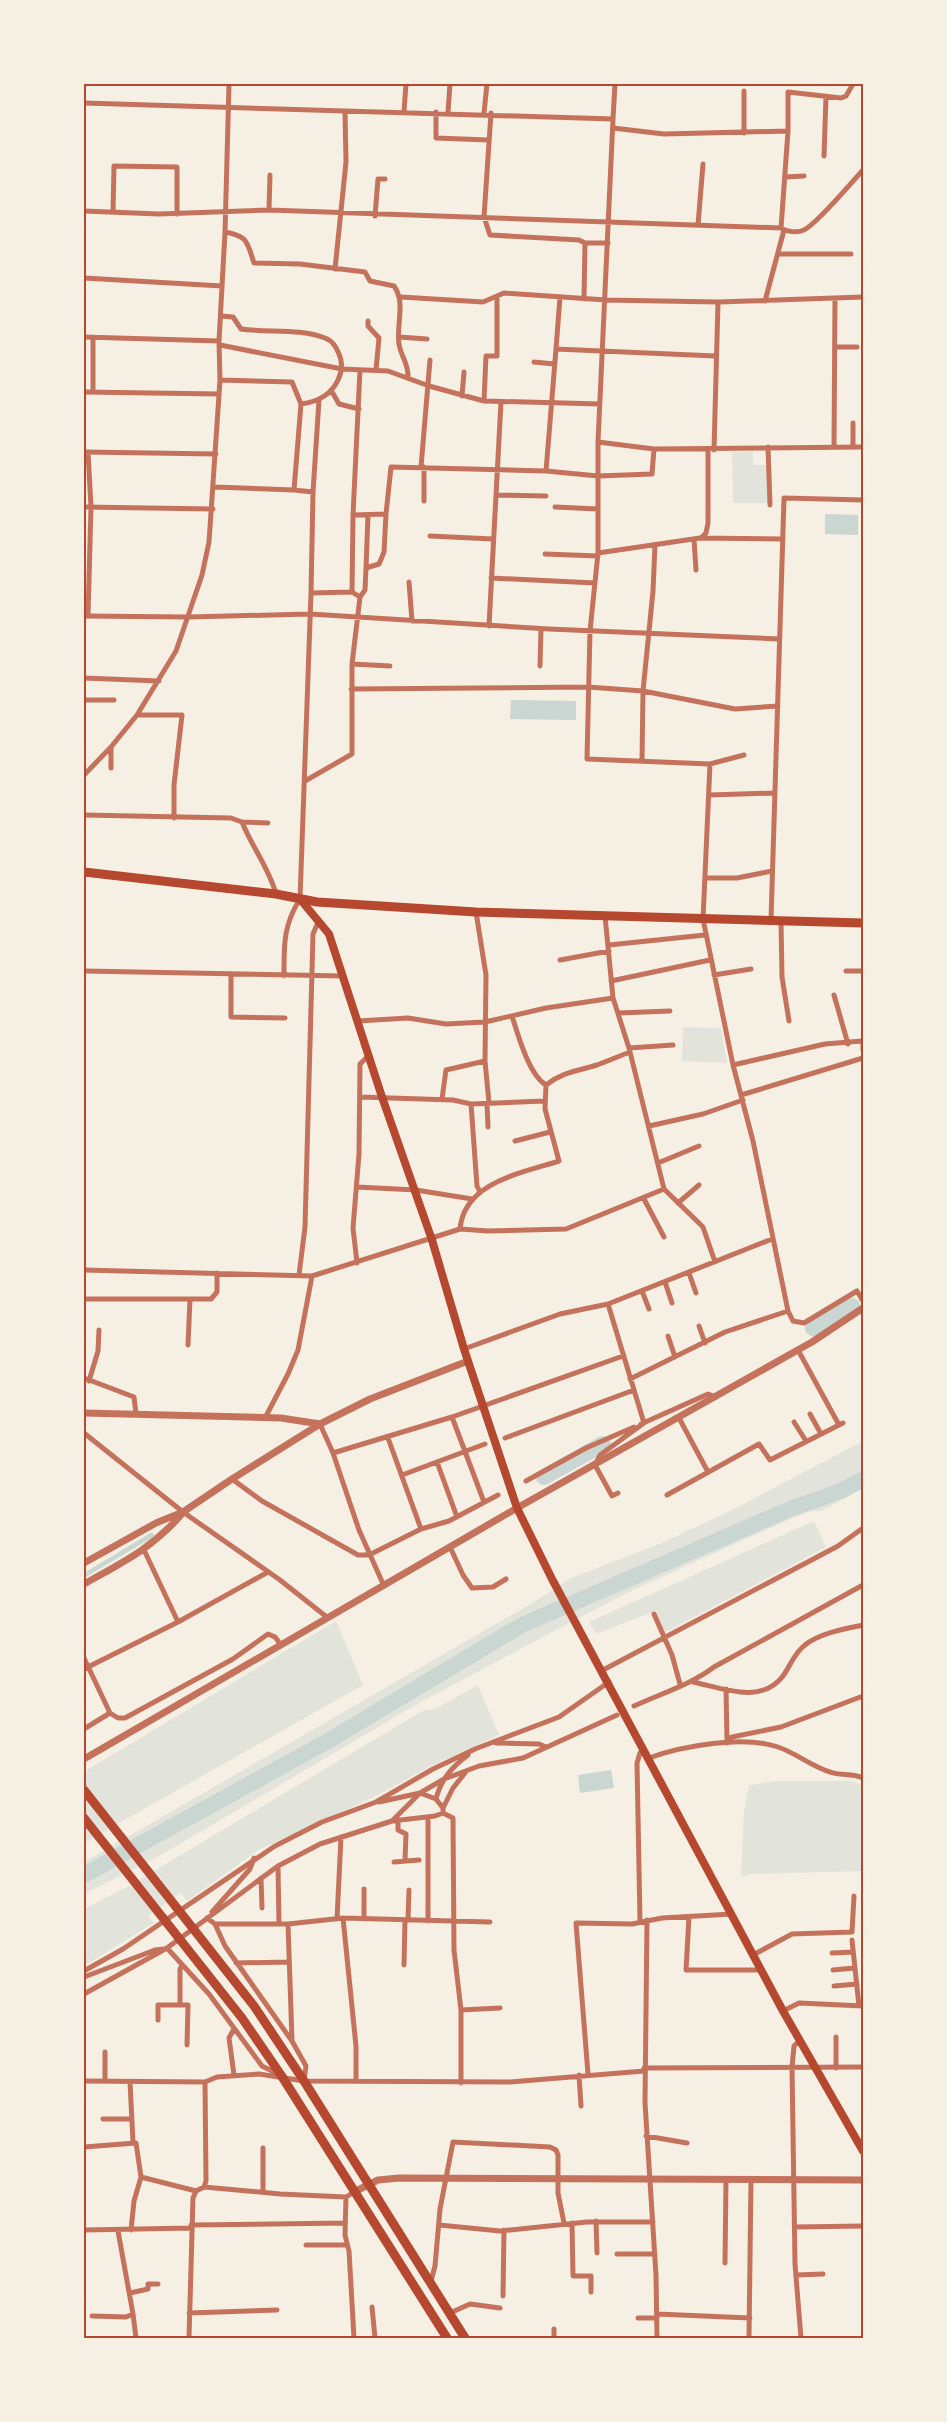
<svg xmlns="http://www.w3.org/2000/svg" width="947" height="2422" viewBox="0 0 947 2422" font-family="Roboto,sans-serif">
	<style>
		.green { fill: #e2e4dc }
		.water { fill: #c9d6d2 }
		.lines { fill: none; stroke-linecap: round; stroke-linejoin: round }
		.river { stroke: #c9d6d2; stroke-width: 16 }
		.minor { stroke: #c5725c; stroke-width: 5 }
		.tertiary { stroke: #c5725c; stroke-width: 7 }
		.secondary { stroke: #b5482f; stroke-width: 8 }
		.trunk { stroke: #b5482f; stroke-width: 9 }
		.neatline { fill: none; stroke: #b5482f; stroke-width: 2 }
	</style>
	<rect width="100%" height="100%" fill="#f6efe4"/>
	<!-- green -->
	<path class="green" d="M753,451v14h14l1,38h-35l-1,-51z
		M683,1027l38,1 6,35 -45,-2z
		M863,1441v47l-42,23h-11l-22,9 -155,70 -81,42 -133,71 -258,152 -77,39v-32l450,-260 37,-24 91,-35 74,-35z
		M814,1521l12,26 -162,86 -9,-22 -59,23 -7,-12z
		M336,1621l27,64 -279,158v-66l3,-7z
		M478,1685l21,50 -68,31 -57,31 -114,52 -73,52 -6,-8 -33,23 6,7 -70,43v-57l43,-22 297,-177 11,-1z
		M775,1781h78l10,5v85l-111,3 -11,3 3,-65 5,-27z"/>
	<!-- water -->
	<path class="water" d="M825,514l33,1v20l-33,-1z
		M511,700l65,1v19l-66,-1z
		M152,1532l3,4 -71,42v-5z
		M611,1770l3,18 -34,5 -2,-18z"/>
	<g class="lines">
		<!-- river -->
		<path class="river" d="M813,1328l39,-22
			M544,1477l59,-33
			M84,1875l244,-134 194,-116 268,-116 51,-18 22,-12"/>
		<!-- minor -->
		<path class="minor" d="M744,91v42
			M84,103l529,16 2,-35
			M404,111l2,-27
			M436,112v26l52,2
			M448,112l2,-28
			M484,113l3,-29
			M491,113l-7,104 6,18 89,5 6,3
			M613,119l-15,323v111l-8,78 -3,128 123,5 34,-9
			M613,128l51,6 124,-3v-39l53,6 5,-2 7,-12
			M824,156l2,-60
			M785,177l19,-1
			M269,210l1,-35
			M84,211l75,3 110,-4 512,18c6,4 16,5 23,2 13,-6 47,-47 59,-60
			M113,212l1,-46 63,1v47
			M375,216l3,-37h7
			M698,225l5,-61
			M781,228l7,-97
			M225,232c23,4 22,10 29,31l46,1 65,8 5,9 24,5c12,17 2,38 5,58 2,13 10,20 9,34
			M778,254h73
			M335,269l11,-107 -1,-51
			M84,278l138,8
			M401,297l82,5 21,-9 102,7 112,2 145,-5
			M584,299l1,-56h23
			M765,301l19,-71
			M221,316l12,1 8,12c27,4 59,-1 84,9 8,3 11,9 14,16 4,9 3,18 -1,26 -7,15 -21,22 -37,24
			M368,321v5l11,12 -3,32
			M84,337l135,4
			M93,337v55
			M399,337l28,2
			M220,345l122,24 46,2 41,15 55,15 116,3
			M836,347h21
			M556,349l4,-52
			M534,362l20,2
			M331,390l8,14 20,5
			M84,392l135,2
			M462,396l2,-24
			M484,401l2,-45h11v-60
			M853,423v23
			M598,442l56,7 209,-2
			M834,446l1,-148
			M768,447l2,58
			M714,450l4,-148
			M84,452l132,2
			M88,452l3,55 -3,109
			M421,467l9,-107
			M424,467v34
			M546,471l52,5 54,-2 2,-25
			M214,487l80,3 7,-86 -9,-22 -72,-2
			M294,490l19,2
			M496,495l50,1
			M84,507l129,2
			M555,507l43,2
			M353,515l33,-1 5,-47 155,4 10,-122 159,7
			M430,536l63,3
			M701,538l5,-5 2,-10v-74
			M694,539l2,31
			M598,553l102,-15 83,1
			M545,554l53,2
			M366,568l2,-53
			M491,578l104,5
			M409,582l3,39
			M311,593l2,-101 6,-92
			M360,597l5,-7 1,-22 13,-4 5,-12 2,-38
			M84,616l105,1 121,-3 239,15 230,10
			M489,626l12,-224
			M352,664l38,2
			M540,666l1,-37
			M84,678l75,3
			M351,689l237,-2 55,4 92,18 43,-3
			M84,700h30
			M137,715h45l-8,70v33
			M642,761l1,-70 10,-100 2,-46
			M710,764l-7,155 30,146 20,76 35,170 5,10 11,2 53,-32 6,10
			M111,768v-21
			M84,775l27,-28 26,-32 39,-64 26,-76 7,-33 11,-162 -1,-39 6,-109 4,-148
			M305,781l47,-27v-90l8,-67 -8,-5 1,-77 7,-145
			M709,795l66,-2
			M84,815l147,3 11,4c10,25 27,46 34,72
			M242,822l26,1
			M706,878h31l35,-7
			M476,912l10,63 -1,86 4,42
			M771,920l13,-422 79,2
			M781,921l1,56 7,44
			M609,945l96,-10
			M560,960l49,-9
			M84,971l259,5
			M846,971h17
			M231,974v43l54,1
			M714,975l37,-6
			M284,976c0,-30 -1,-51 16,-77l11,-306 41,-1
			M611,981l99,-21
			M834,995l14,49
			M618,1013l52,-2
			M512,1016c6,19 17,59 34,69
			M358,1021l50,-3 38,6 39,-2 61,-14 67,-10
			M863,1041v9
			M629,1048l44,-3
			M733,1065l92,-21 37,-3
			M741,1095l122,-37
			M360,1097l93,3 18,4 73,-3
			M442,1099l4,-29 39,-9
			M471,1104l6,82 3,6
			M487,1104l1,23
			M649,1126l54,-12 40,-14
			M515,1141l35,-9
			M658,1163l41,-17
			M357,1187l59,3 56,9
			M664,1189l39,38 12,35
			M644,1199l20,38
			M678,1203l21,-18
			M460,1229c4,-47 62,-56 99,-68l-14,-52 1,-24c16,-13 32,-14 51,-20 11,-4 22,-9 33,-13
			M357,1263l-4,-35 6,-74 1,-90 9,-9
			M84,1270l228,6 148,-47 28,2 78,-2 98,-40 -35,-141 -16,-50 -8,-82
			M689,1273l7,20
			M299,1275l6,-48 8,-293 6,-14
			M665,1282l7,21
			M642,1291l7,18
			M84,1299h127l6,-7v-19
			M608,1304l36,119 -44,32 -5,10 17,31 6,-3
			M699,1326l6,17
			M668,1336l7,21
			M188,1345l2,-46
			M464,1349l96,-35 48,-10 164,-65
			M798,1350l41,75
			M84,1378l50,19 2,17
			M630,1379l95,-47 63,-21
			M89,1381l9,-30 1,-21
			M810,1414l11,20
			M452,1417l32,85
			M265,1418l23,-44 10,-24 14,-74
			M679,1418l29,54
			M794,1422l12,19
			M320,1424l13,29 26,77 25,56
			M641,1424l67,-30 8,3
			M84,1433l99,79 97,68 48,38
			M388,1438l33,91
			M505,1438l129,-48
			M333,1453l119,-36 171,-61
			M437,1462l20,55
			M402,1475l83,-31
			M232,1479l30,22 96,54h11l52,-26 28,-8 49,-26
			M526,1481l60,-33 48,-21
			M667,1495l92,-51 11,16 73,-37
			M450,1547l13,28 9,13 21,-1 13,-8
			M144,1550l34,72
			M654,1614l18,41 8,29
			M84,1658l26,55 -26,16
			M84,1669l94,-47 90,-50
			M603,1670l235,-124 25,-18
			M693,1682c29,6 68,23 90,-6 7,-10 12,-24 22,-31 15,-12 40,-16 58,-20
			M726,1689l1,51
			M634,1706c26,-12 58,-22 80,-39l149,-82
			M110,1713l8,5h7l108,-59 35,-25 7,3 6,8
			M496,1743l43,1 7,3
			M727,1743v-3l5,-3 49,-10 82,-31
			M649,1758c33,-12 94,-23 129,-11 18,6 33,19 52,25 11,4 22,1 33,6
			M379,1802l41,-9 16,6
			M443,1808l10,-20 12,-15
			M443,1813v-5l-7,-9c5,-20 16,-32 32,-44
			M398,1820v10l8,4 -1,26
			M392,1821l43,-5 8,-3 10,5 1,132 7,60v73
			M394,1862l25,-2
			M278,1866l1,58
			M261,1878l1,30
			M212,1912l38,-43 4,-11
			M689,1917l-3,53h76
			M207,1918l8,6 10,22 67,95 14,25 -2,15
			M343,1918l13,128v34
			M337,1919l4,-82
			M364,1919v-30
			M408,1920l1,-30
			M647,1920l-2,183 11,172 1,63
			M428,1921v-104
			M640,1921l-3,-158 3,-10 4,-3
			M215,1924h73l55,-6 147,4
			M288,1924l4,116
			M852,1940l7,66
			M167,1948l42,46 53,72 16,8
			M832,1953l21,-1
			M753,1955l39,-21 60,-2 2,-36
			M236,1963l52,-1
			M404,1965l1,-45
			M833,1970l21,-2
			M84,1971l39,-22 152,-103 47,-24 54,-20 57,-33 42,-20 84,-32 50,-35
			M84,1977l71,-27 9,-1
			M834,1986l23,-2
			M84,1994l83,-46 111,-82 42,-22 72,-23 28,-28 24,-14 35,-13 44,-8 94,-43
			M180,2005v-36l2,-4
			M461,2010l39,-2
			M783,2011l16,-8 64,3
			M158,2020v-15h30l-1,40
			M836,2037v31
			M800,2040l-6,6 -2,21 3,197 6,74
			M105,2052v29
			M644,2068l219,-1
			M588,2074l-12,-151 56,1 30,-6 70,-4
			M234,2075l-5,-37 5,-9
			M579,2075l2,31
			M84,2081l121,1 12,-5 42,-3 45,7 206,1 134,-11
			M130,2082l3,60
			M103,2119h28
			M646,2136l41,7
			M84,2147l52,-4 5,34
			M263,2148v44
			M204,2187l76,7 66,3
			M354,2192l-8,5 -1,38 4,16 5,87
			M596,2221l1,32
			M572,2223l1,53h18v16
			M191,2225l154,-2
			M439,2225l61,6 87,-9h66
			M795,2227l68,-1
			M84,2230l107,-2
			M131,2230l3,-29 7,-24 55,14
			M118,2231l15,83 3,24
			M306,2245h41
			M617,2254h38
			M725,2263l1,-84
			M796,2275l27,-1
			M431,2281l4,-15 5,-57 13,-67 97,5 6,3 2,5v38l6,30
			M130,2293l18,-4v-5h10
			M503,2296l1,-66
			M372,2307l3,31
			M189,2313l88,-3
			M450,2313l20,-9 30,4
			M657,2314l93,4
			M92,2316l34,1 7,-3
			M638,2318h19
			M554,2329v9
			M189,2338l4,-140 3,-7 8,-4 2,-6 -1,-99
			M749,2338l2,-159"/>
		<!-- tertiary -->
		<path class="tertiary" d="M84,1413l197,5 39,6
			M84,1563l72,-40 27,-11 49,-33 88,-55 50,-25 98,-38
			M84,1584c39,-22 67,-35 97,-69
			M84,1759l433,-251 295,-166 51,-34
			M354,2192l24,-12 21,-2 464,2"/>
		<!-- secondary -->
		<path class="secondary" d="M300,899l29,35 53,163 50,143 32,109 53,159 35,71 231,432 80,140"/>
		<!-- trunk -->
		<path class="trunk" d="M84,872l192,22 41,8 159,10 387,11
			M84,1790l170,216 50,75 161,257
			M84,1818l158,200 39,57 166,263"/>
	</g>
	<!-- border -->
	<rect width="947" height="2422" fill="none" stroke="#f6efe4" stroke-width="170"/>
	<rect x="85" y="85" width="777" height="2252" class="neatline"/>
</svg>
